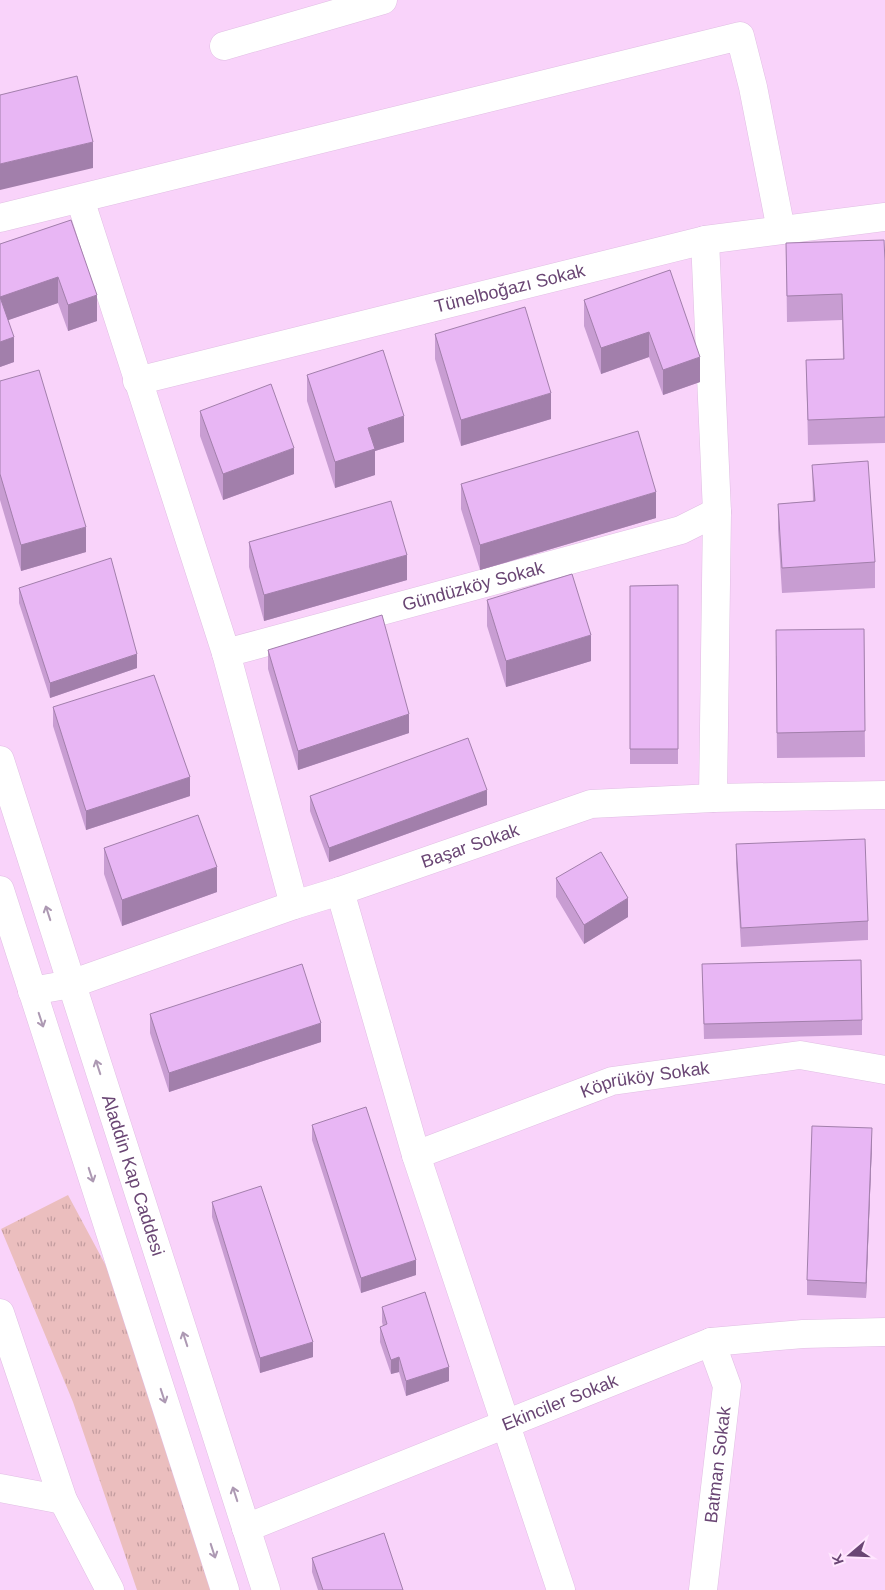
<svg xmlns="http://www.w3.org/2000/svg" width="885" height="1590" viewBox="0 0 885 1590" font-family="Arial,sans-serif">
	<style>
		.residential { fill: #f9d3fa }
		.grass { fill: url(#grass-tufts) }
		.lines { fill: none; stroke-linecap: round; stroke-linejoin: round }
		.minor-casing { stroke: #e0bee3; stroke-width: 29 }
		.minor { stroke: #fff; stroke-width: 28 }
		.wall { fill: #c89dd2 }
		.shaded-wall { fill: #a27fab }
		.building { fill: #e8b6f4; stroke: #a27fab }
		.oneway { stroke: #ad99b3 }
		.labels { text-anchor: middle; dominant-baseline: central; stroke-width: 4; stroke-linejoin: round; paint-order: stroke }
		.street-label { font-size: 18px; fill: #6a4674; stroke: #ffe6fe }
	</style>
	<defs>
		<pattern id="grass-tufts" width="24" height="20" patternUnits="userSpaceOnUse" patternTransform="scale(1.25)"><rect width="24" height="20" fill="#ebbebe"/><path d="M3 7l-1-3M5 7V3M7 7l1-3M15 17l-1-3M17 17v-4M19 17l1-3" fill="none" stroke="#c29c9f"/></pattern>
	</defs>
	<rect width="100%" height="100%" fill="#fddffc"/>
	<!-- residential -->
	<path class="residential" d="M0,0h885v1590h-885z"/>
	<!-- grass -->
	<path class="grass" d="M68,1195l66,123 85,272h-82l-64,-188 -72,-173z"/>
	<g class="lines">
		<!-- minor casing -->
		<g class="minor-casing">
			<g id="minor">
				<path d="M224,46l159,-46"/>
				<path d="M80,199l146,454 68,252"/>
				<path d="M0,218l740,-182 13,51 28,143"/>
				<path d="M705,240l12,272 -4,286"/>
				<path id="s1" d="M137,381l568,-141 180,-23"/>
				<path id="s2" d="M226,653l455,-123 36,-18"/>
				<path id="s3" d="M0,760l266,830"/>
				<path d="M0,890l225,700"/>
				<path d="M340,891l76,264 145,435"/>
				<path id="s4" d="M32,991l39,-7 223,-79 46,-14 251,-87 122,-6 172,-3"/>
				<path id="s5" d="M416,1155l196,-74 188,-26 85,15"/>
				<path d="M0,1313l63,187 47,90"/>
				<path d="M0,1488l63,12"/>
				<path id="s6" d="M246,1528l465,-186 92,-8 82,-2"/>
				<path id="s7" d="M703,1590l24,-204 -16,-44"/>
			</g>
		</g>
		<!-- minor -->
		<use href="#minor" class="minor"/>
	</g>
	<!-- wall -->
	<path class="wall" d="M71,220l26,101 -29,10 -10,-28 -50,17 6,42 -14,5v-123z
		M786,243l99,18v182l-77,2 -2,-85 37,-1 -1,-39 -55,2z
		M670,270l30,112 -37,13 -14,-38 -48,17 -17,-48v-26z
		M435,334l116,85 -90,27 -26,-87z
		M307,375l97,67 -29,9v24l-40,13 -28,-87z
		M0,381l86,171 -65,19 -21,-71z
		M200,411l94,63 -71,26 -23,-64z
		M812,465l63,97v26l-93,5 -4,-64v-25l35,-3z
		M461,484l195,34 -176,52 -19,-61z
		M249,542l158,38 -143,41 -15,-54z
		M678,585v179h-48v-178z
		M19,588l118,80 -87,30 -31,-95z
		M487,600l104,61 -85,26 -19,-61z
		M864,629l1,128 -88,1 -1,-102z
		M268,650l141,83 -111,37 -30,-101z
		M53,707l137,89 -104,34 -33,-104z
		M310,796l177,9 -158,57 -19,-51z
		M736,844l132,77v19l-127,7 -5,-84z
		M104,848l113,44 -95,34 -18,-52z
		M556,878l72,39 -44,27 -28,-47z
		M702,964l160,56v15l-158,4z
		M150,1014l171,28 -152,50 -19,-59z
		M312,1125l104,150 -55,18 -49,-153z
		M872,1143l-6,155 -59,-3v-15z
		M212,1202l101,155 -53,16 -48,-156z
		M382,1307l67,74 -43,15 -7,-24 -8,2 -11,-32v-15l3,-1 -1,-4z
		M312,1558l91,32h-85l-6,-18z"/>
	<!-- shaded-wall -->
	<path class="shaded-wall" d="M93,142v26l-93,22v-26z
		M58,277v26l-58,20v-26z
		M97,295v26l-29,10v-26z
		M649,332v25l-48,17v-26z
		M14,337v25l-14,5v-25z
		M700,357v25l-37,13v-25z
		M551,393v26l-90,27v-26z
		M404,416v26l-29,9v24l-40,13v-26l33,-34z
		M294,448v26l-71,26v-26z
		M656,492v26l-176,52v-25z
		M86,527v25l-65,19v-26z
		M407,555v25l-143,41v-26z
		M591,635v26l-85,26v-26z
		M137,654v14l-87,30v-15z
		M409,714v19l-111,37v-19z
		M190,777v19l-104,34v-19z
		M487,790v15l-158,57v-14z
		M217,867v25l-95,34v-26z
		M628,898v19l-44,27v-19z
		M321,1023v19l-152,50v-19z
		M872,1128v15l-6,155v-15z
		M416,1260v15l-55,18v-15z
		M313,1342v15l-53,16v-15z
		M399,1357v15l-8,2v-14z
		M449,1367v14l-43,15v-15z"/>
	<!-- building -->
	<path class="building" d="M77,76l16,66 -93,22v-69z
		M71,220l26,75 -29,10 -10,-28 -58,20 14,40 -14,5v-98z
		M884,240l1,21v156l-77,3 -2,-60 38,-1 -2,-65 -55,2 -1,-53z
		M670,270l30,87 -37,13 -14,-38 -48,16 -17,-48z
		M525,307l26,86 -90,27 -26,-86z
		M383,350l21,66 -36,12 7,21 -40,13 -28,-87z
		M39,370l47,157 -65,18 -21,-71v-93z
		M271,384l23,64 -71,26 -23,-63z
		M638,431l18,61 -176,53 -19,-61z
		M868,461l7,101 -93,6 -4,-64 37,-3 -3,-36z
		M391,501l16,54 -143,40 -15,-53z
		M111,558l26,96 -87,29 -31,-95z
		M572,574l19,61 -85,26 -19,-61z
		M678,585v164h-48v-163z
		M382,615l27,99 -111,37 -30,-101z
		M864,629l1,102 -88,2 -1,-103z
		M154,675l36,102 -104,34 -33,-104z
		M468,738l19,52 -158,58 -19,-52z
		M198,815l19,52 -95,33 -18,-52z
		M865,839l3,82 -127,7 -5,-84z
		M601,852l27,46 -44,27 -28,-47z
		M861,960l1,60 -158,4 -2,-60z
		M302,964l19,59 -152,50 -19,-59z
		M366,1107l50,153 -55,18 -49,-153z
		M812,1126l60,2 -6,155 -59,-3z
		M261,1186l52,156 -53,16 -48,-156z
		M425,1292l24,75 -43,14 -7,-24 -8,3 -11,-33 7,-3 -5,-17z
		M384,1533l19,57h-80l-11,-32z"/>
	<!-- one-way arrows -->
	<defs><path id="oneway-shaft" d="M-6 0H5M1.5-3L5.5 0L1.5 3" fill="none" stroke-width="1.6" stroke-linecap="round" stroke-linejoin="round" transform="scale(1.25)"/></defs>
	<g class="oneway">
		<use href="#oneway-shaft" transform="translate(48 913) rotate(-108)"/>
		<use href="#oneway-shaft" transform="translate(41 1020) rotate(72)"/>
		<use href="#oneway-shaft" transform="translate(98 1067) rotate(-108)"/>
		<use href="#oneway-shaft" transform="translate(91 1175) rotate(72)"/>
		<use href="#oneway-shaft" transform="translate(185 1339) rotate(-108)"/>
		<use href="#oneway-shaft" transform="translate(163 1396) rotate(72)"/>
		<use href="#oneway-shaft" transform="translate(235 1494) rotate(-108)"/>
		<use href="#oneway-shaft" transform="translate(213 1551) rotate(72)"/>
	</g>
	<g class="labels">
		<!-- street labels -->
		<g class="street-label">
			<text stroke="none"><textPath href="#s1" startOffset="384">Tünelboğazı Sokak</textPath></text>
			<text stroke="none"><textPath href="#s2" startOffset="256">Gündüzköy Sokak</textPath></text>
			<text stroke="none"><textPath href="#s4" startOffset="462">Başar Sokak</textPath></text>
			<text stroke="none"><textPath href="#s5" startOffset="242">Köprüköy Sokak</textPath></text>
			<text stroke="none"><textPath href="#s3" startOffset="436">Aladdin Kap Caddesi</textPath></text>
			<text stroke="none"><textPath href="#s6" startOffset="338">Ekinciler Sokak</textPath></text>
			<text stroke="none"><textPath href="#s7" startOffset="126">Batman Sokak</textPath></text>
		</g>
	</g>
	<!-- north arrow -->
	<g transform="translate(850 1555) rotate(251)" stroke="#ffe6fe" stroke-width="4" paint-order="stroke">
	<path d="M0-4L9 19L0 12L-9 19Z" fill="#6a4674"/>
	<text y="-8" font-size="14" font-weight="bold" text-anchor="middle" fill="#6a4674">K</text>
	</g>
</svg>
